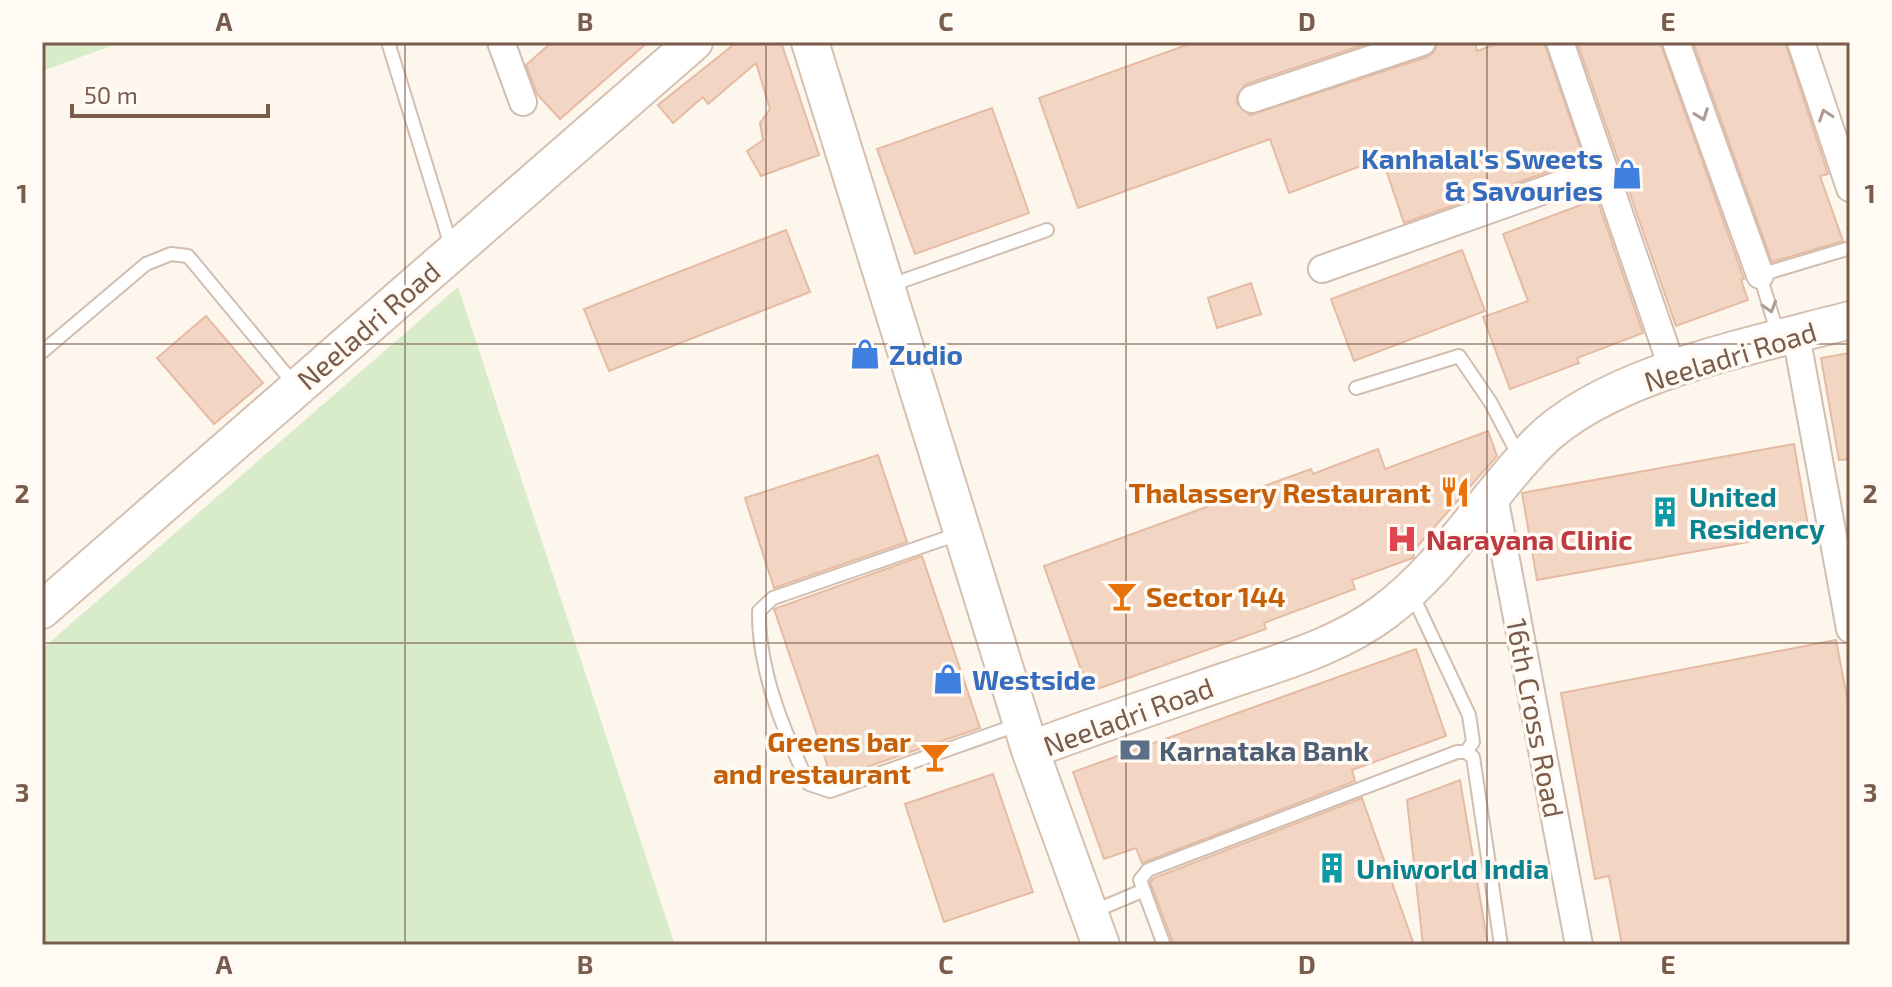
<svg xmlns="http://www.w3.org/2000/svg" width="1892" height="987" viewBox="0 0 1892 987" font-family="'Exo 2',sans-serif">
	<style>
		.green { fill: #d8ecc9 }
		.building { fill: #f3d5c3; stroke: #e6bba3; stroke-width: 2 }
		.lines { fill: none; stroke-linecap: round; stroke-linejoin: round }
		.lane-casing { stroke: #d1beb0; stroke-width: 16 }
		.street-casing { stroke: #d1beb0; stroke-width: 30 }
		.secondary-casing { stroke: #d6c0b0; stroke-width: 40 }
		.lane { stroke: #fff; stroke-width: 12 }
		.street { stroke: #fff; stroke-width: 26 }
		.secondary { stroke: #fff; stroke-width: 36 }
		.oneway { stroke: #af9d94 }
		.grid { fill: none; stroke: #7a5c4d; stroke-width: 2; stroke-opacity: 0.55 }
		.labels { text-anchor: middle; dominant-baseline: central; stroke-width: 7; stroke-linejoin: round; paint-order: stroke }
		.shop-label { font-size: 28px; font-weight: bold; fill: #366cbe; stroke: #fffaf3; text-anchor: start }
		.street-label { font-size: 28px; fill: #7a5c4d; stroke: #fffaf3 }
		.food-label { font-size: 28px; font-weight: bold; fill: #c56008; stroke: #fffaf3; text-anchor: end }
		.culture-label { font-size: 28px; font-weight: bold; fill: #0d838f; stroke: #fffaf3; text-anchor: start }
		.health-label { font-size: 28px; font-weight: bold; fill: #be3a42; stroke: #fffaf3; text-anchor: start }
		.service-label { font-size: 28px; font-weight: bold; fill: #4e5e75; stroke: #fffaf3; text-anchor: start }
		.neatline { fill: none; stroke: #7a5c4d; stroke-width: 3 }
		.grid-label { font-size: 26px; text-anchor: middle; font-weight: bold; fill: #7a5c4d }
	</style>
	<rect width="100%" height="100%" fill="#fdf6ec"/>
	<!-- green -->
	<path class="green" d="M42,42h80l-80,29z
		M458,287l217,658h-633v-296z"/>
	<!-- building -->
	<path class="building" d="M552,42h96l-88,77 -23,-25 -11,-29z
		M737,42h44l38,113 -58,21 -14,-25 16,-11 -3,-17 10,-14 -14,-46 -48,41 -5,-7 -30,26 -15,-18z
		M1195,42h177l-126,42 -9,11v8l13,12 177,-58 7,-5 4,-10h37l2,9 25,-9h42l40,117 -180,64 -22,-65 -93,35 -19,-54 -192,69 -39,-110z
		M1577,42h83l84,237 -3,1 7,20 -72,26z
		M1693,42h92l43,132 -8,2 23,65 -71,21z
		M992,108l37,105 -114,41 -38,-105z
		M1597,199l46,134 -66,25 2,5 -69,26 -27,-72 45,-16 -25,-67z
		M786,230l24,62 -201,79 -25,-62z
		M1462,250l23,61 -131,50 -23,-62z
		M1251,283l10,31 -44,14 -9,-30z
		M206,316l57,67 -49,41 -57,-66z
		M1850,353v106l-11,1 -18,-102z
		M1488,431l9,25 -82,93 -2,9 -61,22 3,9 -91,34 2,6 -177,63 -45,-126 267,-97 2,5 65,-25 7,20z
		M1794,444l15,87 -272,49 -15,-87z
		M878,455l29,87 -133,46 -29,-90z
		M922,556l58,172 -148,51 -58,-170z
		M1836,640l14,73v232h-228l-13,-69 -14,3 -34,-186z
		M1416,649l30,87 -94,34 3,11 -213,82 -6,-15 -32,11 -31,-87z
		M993,774l40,118 -89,30 -39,-118z
		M1460,780l28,165h-65l-16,-145z
		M1362,798l52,147h-240l-24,-63 4,-4z"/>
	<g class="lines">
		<!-- lane casing -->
		<g class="lane-casing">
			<path id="lane" d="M388,42l64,207
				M888,286l159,-56
				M1778,335l-18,-60 90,-27
				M42,352l104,-88 25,-10 17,2 107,129
				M1356,388l103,-32 32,47 29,55
				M958,534l-185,64 -14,13c-1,59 25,121 50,173l21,7 187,-66
				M1411,592l58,123 4,27 -7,10
				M1092,912l50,-21
				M1164,945l-24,-65 8,-10 309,-118h9l7,5 28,188"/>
		</g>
		<!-- street casing -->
		<g class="street-casing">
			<path id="street" d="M501,42l22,60
				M1560,42l112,325
				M1676,42l84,233
				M1801,42l49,146
				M1252,99l170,-57
				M1322,269l282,-100
				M1796,335l54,294
				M1493,491l86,454"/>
		</g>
		<!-- secondary casing -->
		<g class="secondary-casing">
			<path id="secondary" d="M810,42l220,708 71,195
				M42,610l652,-568
				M1030,750c66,-25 132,-47 199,-70 52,-18 110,-34 155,-68 62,-46 100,-114 154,-169 69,-70 219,-98 312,-123"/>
		</g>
		<!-- lane -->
		<use href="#lane" class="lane"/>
		<!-- street -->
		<use href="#street" class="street"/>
		<!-- secondary -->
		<use href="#secondary" class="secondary"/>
	</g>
	<!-- one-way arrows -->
	<defs><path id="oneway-chevron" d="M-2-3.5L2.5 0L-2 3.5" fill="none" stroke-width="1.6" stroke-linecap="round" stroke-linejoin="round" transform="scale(2)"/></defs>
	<g class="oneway">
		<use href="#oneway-chevron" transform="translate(1702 115) rotate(70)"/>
		<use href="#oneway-chevron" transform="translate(1825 115) rotate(-109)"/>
		<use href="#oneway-chevron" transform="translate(1770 307) rotate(73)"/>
	</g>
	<!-- grid -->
	<path class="grid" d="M405,42v903M766,42v903M1126,42v903M1487,42v903M42,344h1808M42,643h1808"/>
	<!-- icons -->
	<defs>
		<g id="shop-bare" transform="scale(2.4)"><path d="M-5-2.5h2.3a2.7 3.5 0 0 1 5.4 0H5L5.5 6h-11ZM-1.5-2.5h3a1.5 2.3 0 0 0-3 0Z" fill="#3f7fe0" stroke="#fffaf3" stroke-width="2.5" paint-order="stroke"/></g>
		<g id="restaurant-bare" transform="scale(2.4)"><path d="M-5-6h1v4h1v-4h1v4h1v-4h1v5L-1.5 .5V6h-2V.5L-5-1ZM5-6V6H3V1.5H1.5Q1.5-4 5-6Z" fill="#e8710a" stroke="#fffaf3" stroke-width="2.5" paint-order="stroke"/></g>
		<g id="building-bare" transform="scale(2.4)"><path d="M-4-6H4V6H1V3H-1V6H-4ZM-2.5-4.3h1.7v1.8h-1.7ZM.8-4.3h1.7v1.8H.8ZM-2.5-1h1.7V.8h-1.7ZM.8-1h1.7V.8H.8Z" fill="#0f9aa8" stroke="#fffaf3" stroke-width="2.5" paint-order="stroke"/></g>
		<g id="hospital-bare" transform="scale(2.4)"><path d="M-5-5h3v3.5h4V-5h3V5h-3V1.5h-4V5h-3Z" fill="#e0444e" stroke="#fffaf3" stroke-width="2.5" paint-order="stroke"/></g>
		<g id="bar-bare" transform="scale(2.4)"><path d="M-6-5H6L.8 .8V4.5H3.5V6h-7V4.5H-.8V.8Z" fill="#e8710a" stroke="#fffaf3" stroke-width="2.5" paint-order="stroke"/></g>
		<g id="bank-bare" transform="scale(2.4)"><path d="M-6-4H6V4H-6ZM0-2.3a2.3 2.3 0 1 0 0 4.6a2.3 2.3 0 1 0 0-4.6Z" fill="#5c6f8a" stroke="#fffaf3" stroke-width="2.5" paint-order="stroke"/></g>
	</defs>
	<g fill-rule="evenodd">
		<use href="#shop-bare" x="1627" y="174"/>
		<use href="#shop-bare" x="865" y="354"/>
		<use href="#restaurant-bare" x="1455" y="492"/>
		<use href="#building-bare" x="1665" y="512"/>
		<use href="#hospital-bare" x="1402" y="539"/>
		<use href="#bar-bare" x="1122" y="596"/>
		<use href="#shop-bare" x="948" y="679"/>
		<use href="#bank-bare" x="1135" y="750"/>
		<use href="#bar-bare" x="935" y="757"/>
		<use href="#building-bare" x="1332" y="868"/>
	</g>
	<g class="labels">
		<!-- shop labels -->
		<g class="shop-label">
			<text x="1603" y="158" text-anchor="end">Kanhalal's Sweets<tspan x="1603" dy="32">&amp; Savouries</tspan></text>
			<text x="889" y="354">Zudio</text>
			<text x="972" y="679">Westside</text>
		</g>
		<!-- street labels -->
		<g class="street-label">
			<text transform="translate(368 325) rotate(-41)">Neeladri Road</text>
			<text transform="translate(1730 356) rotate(-17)">Neeladri Road</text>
			<text transform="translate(1128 716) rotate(-20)">Neeladri Road</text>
			<text transform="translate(1536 718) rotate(79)">16th Cross Road</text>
		</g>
		<!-- food labels -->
		<g class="food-label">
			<text x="1431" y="492">Thalassery Restaurant</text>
			<text x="1146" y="596" text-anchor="start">Sector 144</text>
			<text x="911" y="741">Greens bar<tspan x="911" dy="32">and restaurant</tspan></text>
		</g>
		<!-- culture labels -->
		<g class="culture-label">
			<text x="1689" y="496">United<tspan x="1689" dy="32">Residency</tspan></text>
			<text x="1356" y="868">Uniworld India</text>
		</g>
		<!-- health labels -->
		<g class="health-label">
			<text x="1426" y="539">Narayana Clinic</text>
		</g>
		<!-- service labels -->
		<g class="service-label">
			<text x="1159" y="750">Karnataka Bank</text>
		</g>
	</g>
	<!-- border -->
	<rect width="1892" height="987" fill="none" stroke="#fffaf3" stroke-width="88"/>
	<!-- scale -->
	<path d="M72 104v12h196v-12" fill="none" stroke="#7a5c4d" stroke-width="4"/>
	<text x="84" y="104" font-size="24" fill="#7a5c4d" stroke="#fffaf3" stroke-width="6" paint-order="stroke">50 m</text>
	<rect x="44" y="44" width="1804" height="899" class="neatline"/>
	<g class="grid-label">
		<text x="224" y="31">A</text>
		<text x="585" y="31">B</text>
		<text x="946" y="31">C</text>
		<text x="1307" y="31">D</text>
		<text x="1668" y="31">E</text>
		<text x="22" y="203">1</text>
		<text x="1870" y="203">1</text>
		<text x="22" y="503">2</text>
		<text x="1870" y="503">2</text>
		<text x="22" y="802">3</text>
		<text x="1870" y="802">3</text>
		<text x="224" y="974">A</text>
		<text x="585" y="974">B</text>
		<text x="946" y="974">C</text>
		<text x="1307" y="974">D</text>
		<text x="1668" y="974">E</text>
	</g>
</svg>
